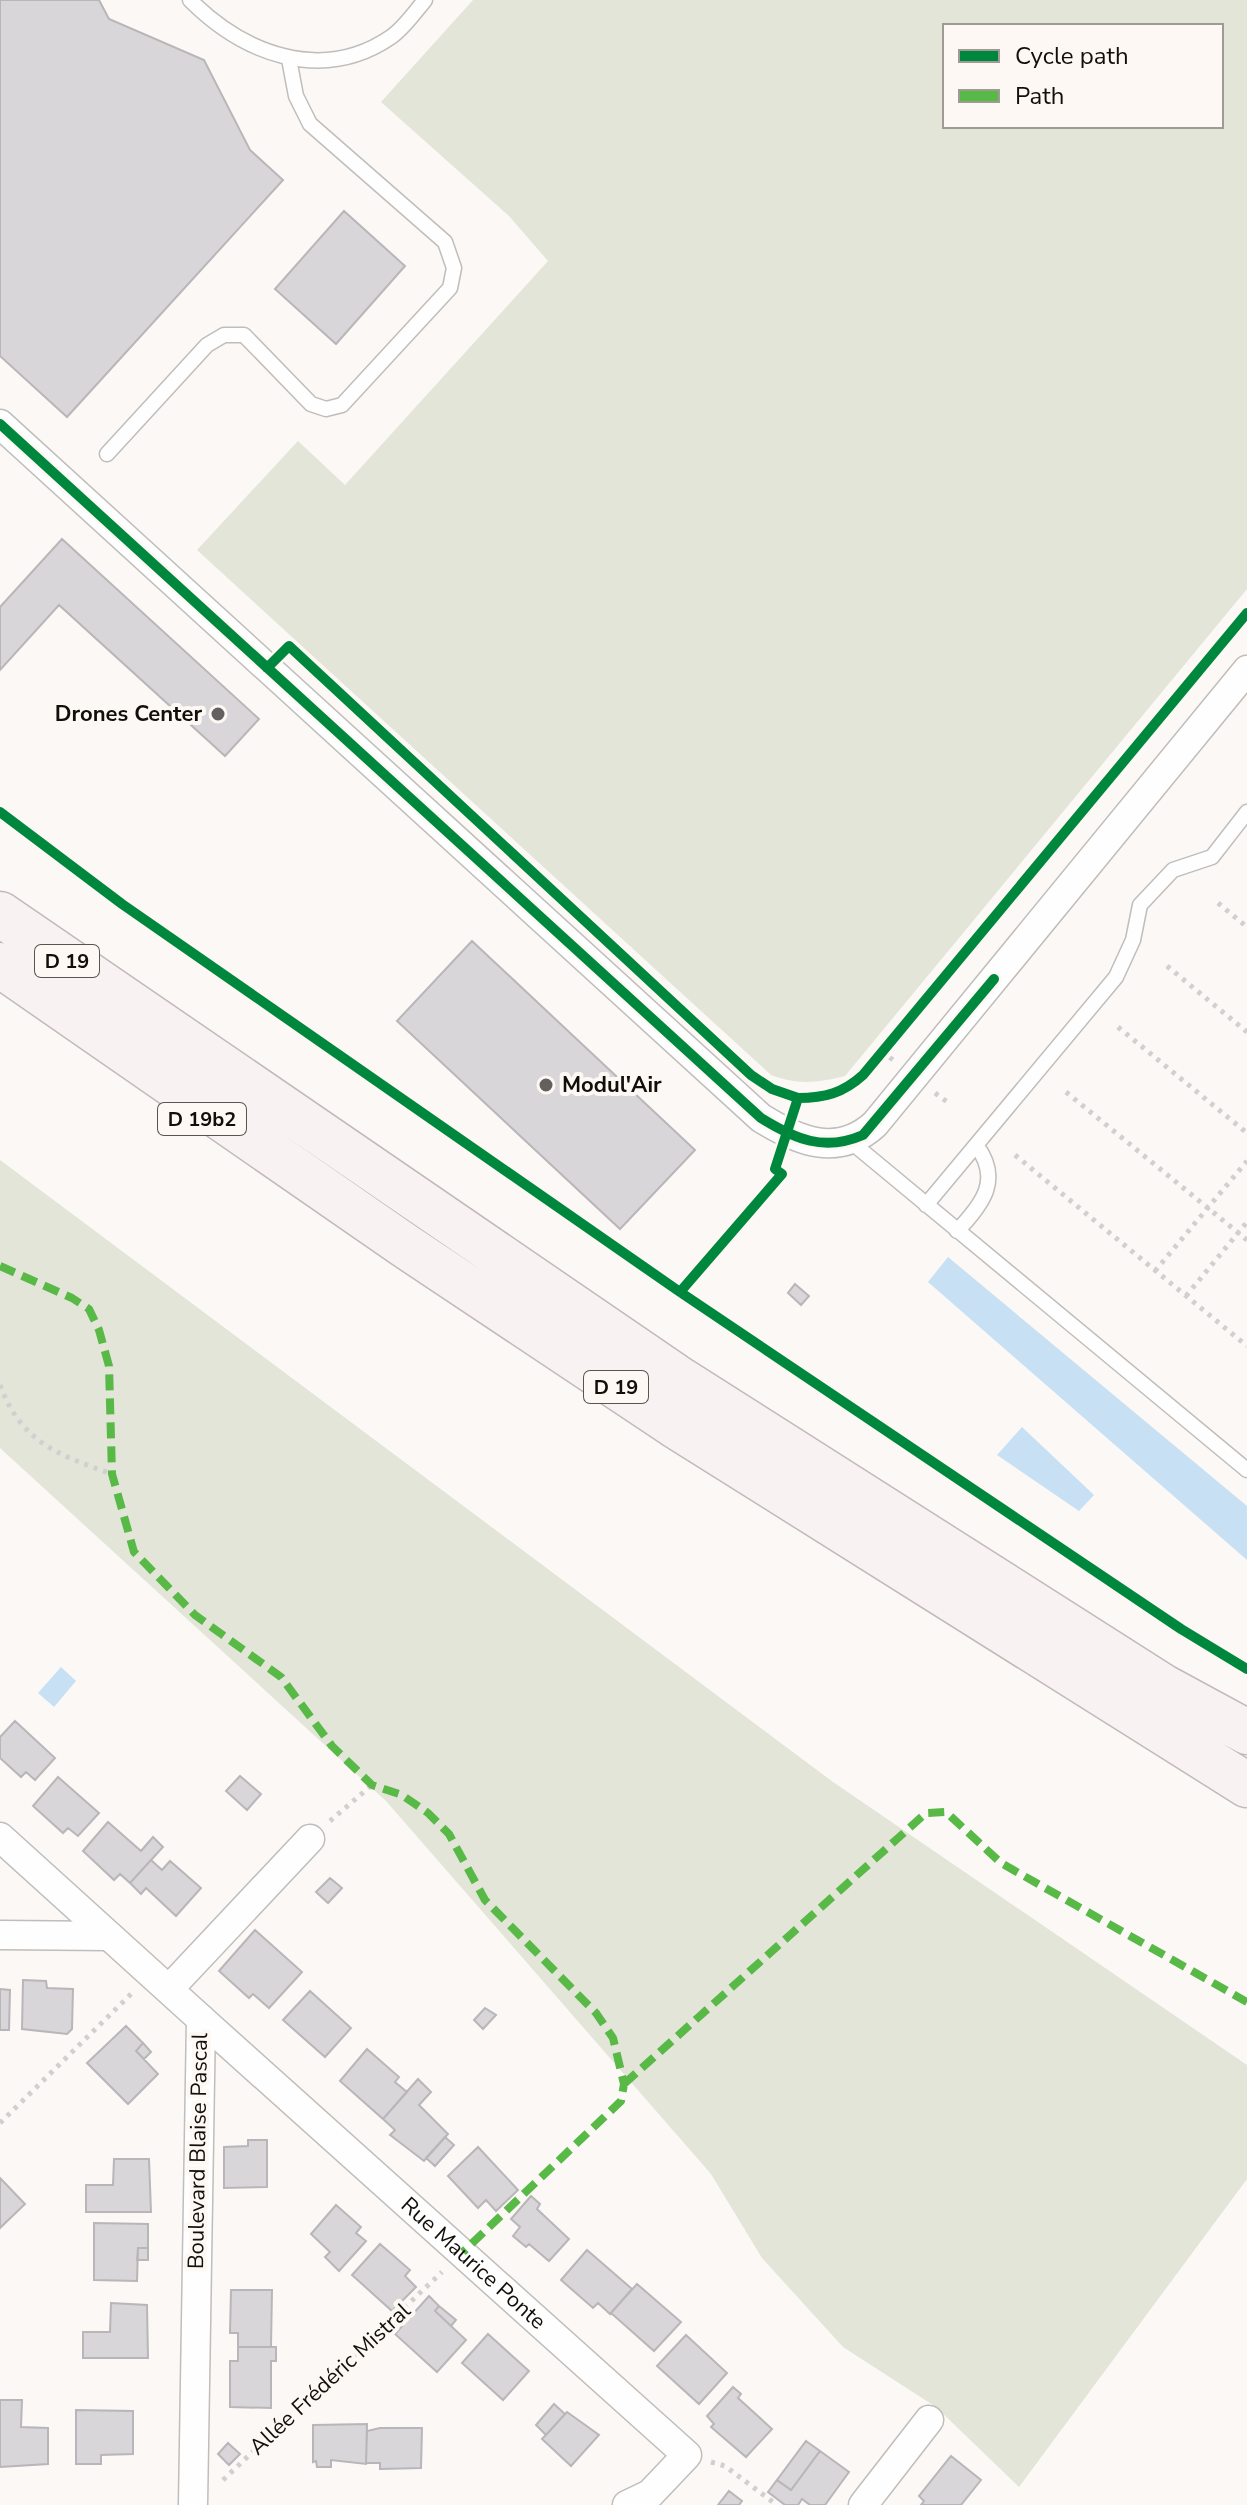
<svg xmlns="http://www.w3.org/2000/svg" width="1247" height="2505" viewBox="0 0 1247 2505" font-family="'Nunito Sans',sans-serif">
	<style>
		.green { fill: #e2e5d7; fill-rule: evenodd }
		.water { fill: #c7e0f4 }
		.building { fill: #d8d6d8; stroke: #b8b6b8; stroke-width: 2 }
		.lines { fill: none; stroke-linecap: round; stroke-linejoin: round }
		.service-casing { stroke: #c0bdba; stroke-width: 17 }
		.minor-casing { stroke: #c0bdba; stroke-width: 31 }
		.primary-casing { stroke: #c3b9bb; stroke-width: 47 }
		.path { stroke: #d1d0d0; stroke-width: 5; stroke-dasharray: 4 6; stroke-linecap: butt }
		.service { stroke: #fefefe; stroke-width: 14 }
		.minor { stroke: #fefefe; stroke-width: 28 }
		.primary { stroke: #f8f2f3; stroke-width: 44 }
		.quiet { stroke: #58b947; stroke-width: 8; stroke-dasharray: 16 8; stroke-linecap: butt }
		.cycleway-casing { stroke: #fdf8f4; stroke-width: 15 }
		.cycleway { stroke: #00873e; stroke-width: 10 }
		.poi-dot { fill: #64605d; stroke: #fdf8f4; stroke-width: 3 }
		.labels { text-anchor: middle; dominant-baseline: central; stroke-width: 8; stroke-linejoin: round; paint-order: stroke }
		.shield { fill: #fdf8f4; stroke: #585450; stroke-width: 2 }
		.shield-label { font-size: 20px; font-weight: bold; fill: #120e0a }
		.poi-label { font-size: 22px; font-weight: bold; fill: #120e0a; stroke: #fdf8f4; text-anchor: end }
		.street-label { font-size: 22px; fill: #120e0a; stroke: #fdf8f4 }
	</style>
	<rect width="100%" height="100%" fill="#fbf8f6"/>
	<!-- green -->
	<path class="green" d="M473,0h774v589l-402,487c-28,7 -48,9 -74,-1l-574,-525 101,-109 47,44 203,-224 -39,-45 -128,-114zM1221,26v100h-276v-100z
		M0,1160l833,622 414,283v114l-228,308 -83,-80 -93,-60 -81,-89 -51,-84 -325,-373 -386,-353z"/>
	<!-- water -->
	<path class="water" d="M948,1257l299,249v54l-319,-278z
		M1022,1427l72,68 -15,16 -82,-56z
		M61,1667l15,14 -22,26 -16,-14z"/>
	<!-- building -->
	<path class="building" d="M0,0h99l10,19 95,41 46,90 33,30 -216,237 -67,-61z
		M344,211l61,55 -69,78 -61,-55z
		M62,539l197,180 -34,37 -166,-151 -59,65v-63z
		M472,941l223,209 -75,79 -223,-208z
		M795,1284l14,12 -8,9 -13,-12z
		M15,1721l40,37 -20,22 -9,-8 -5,5 -21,-19v-21z
		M240,1776l21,18 -14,16 -21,-19z
		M58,1777l41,36 -21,23 -10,-8 -5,5 -30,-27z
		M108,1822l33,29 12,-14 10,10 -33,36 -10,-9 -6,6 -31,-29z
		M151,1860l11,10 8,-9 31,27 -25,28 -30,-28 -5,6 -11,-11z
		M330,1878l12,10 -14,15 -12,-11z
		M255,1930l47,42 -33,36 -16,-14 -4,4 -30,-27z
		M23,1980l23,1 1,7 26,1 -1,40 -5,5 -45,-5z
		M0,1989l10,1 -1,40h-9z
		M310,1991l41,37 -26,29 -42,-37z
		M485,2008l11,7 -13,14 -9,-9z
		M126,2026l17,17 -7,8 22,23 -30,30 -41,-41z
		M143,2043l8,9 -7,7 -8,-8z
		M367,2049l32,28 -4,5 12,10 -24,27 -43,-38z
		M418,2079l13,13 -12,13 29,29 -24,27 -34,-26 5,-5 -12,-11z
		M445,2137l9,8 -19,21 -9,-8z
		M248,2140h19v47l-43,1v-41l24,-1z
		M478,2147l40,43 -22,21 -10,-11 -8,8 -30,-32z
		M114,2159h35l2,53h-65v-27h27z
		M0,2178l25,26 -25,24z
		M531,2196l9,8 -3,5 32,30 -20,22 -20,-17 -3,3 -13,-11 7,-9 -9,-8z
		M336,2205l25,22 -5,6 10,8 -27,30 -14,-14 5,-5 -19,-18z
		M94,2223l54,1v24h-10l-1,33 -43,-1z
		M380,2244l30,26 -5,6 11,11 -24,24 -40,-36z
		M138,2248h10v12h-11z
		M587,2250l45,39 -22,25 -12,-11 -5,5 -32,-28z
		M637,2284l44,38 -27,29 -43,-38z
		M231,2290h41l-1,57h-33v-14h-8z
		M429,2296l10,10 -4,5 31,29 -29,32 -42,-38z
		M111,2303l36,2 1,53h-65v-26h27z
		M439,2306l17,14 -5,6 -16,-15z
		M488,2334l41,37 -26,29 -41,-37z
		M686,2335l41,38 -28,31 -42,-38z
		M238,2347h38v14h-5v47l-41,-1v-46h8z
		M733,2387l8,7 -3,4 34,31 -26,28 -35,-30 3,-3 -7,-8z
		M0,2400h22l-1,27 27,1v36l-48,3z
		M554,2404l11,10 -19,21 -10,-10z
		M76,2410l57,1v43l-32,1v9h-25z
		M567,2412l32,23 -28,31 -29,-27z
		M367,2424l-1,40 -35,-4v7h-14l-1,-6 -3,1v-37z
		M380,2428h42l-1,40 -41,1v-6h-14l1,-32z
		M806,2441l14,10 -29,39 -14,-10z
		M228,2443l12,11 -11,11 -11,-11z
		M820,2451l29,21 -24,33h-15l-8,-6 -4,6h-13l-17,-13 9,-12 14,10z
		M951,2456l30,24 -20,25h-40l3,-4 -5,-5z
		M729,2491l13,10 -3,4h-21z"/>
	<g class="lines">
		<!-- service casing -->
		<g class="service-casing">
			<path id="service" d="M190,0c54,54 132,84 201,37 13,-9 24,-25 34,-37
				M107,454l100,-109 17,-10h20l67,69 15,5 16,-4 108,-117 4,-20 -9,-26 -135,-118 -14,-28 -7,-37
				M850,1141l397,329
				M926,1205l190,-228 17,-37 7,-35 33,-35 39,-13 35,-45
				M957,1231c26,-27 45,-52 19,-86"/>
		</g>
		<!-- minor casing -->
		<g class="minor-casing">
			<g id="minor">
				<path d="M0,424l761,694c37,23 77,40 114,6l372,-454"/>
				<path d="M0,1837l201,182 -8,486"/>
				<path d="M0,1935l109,1"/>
				<path d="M169,1989l141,-150"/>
				<path id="s1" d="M201,2019l486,436 -37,39 -23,11"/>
				<path d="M863,2505l66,-85"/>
			</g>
		</g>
		<!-- primary casing -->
		<g class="primary-casing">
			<path id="primary" d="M0,914l675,462 489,311 83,45
				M0,965l404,280 270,180 573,360"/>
		</g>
		<!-- path -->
		<path class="path" d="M1218,903l29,24
			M1167,966l80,66
			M1118,1027l129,106
			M882,1051l11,9
			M1066,1092l181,148
			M935,1093l15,11
			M1015,1155l232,191
			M1155,1271l92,-110
			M1186,1296l61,-74
			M0,1385c21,57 58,70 112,89
			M330,1821l42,-36
			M0,2123l131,-129
			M711,2462l14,4 52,39
			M223,2480l219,-208"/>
		<!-- service -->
		<use href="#service" class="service"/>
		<!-- minor -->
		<use href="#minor" class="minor"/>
		<!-- primary -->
		<use href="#primary" class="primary"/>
		<!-- quiet -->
		<path class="quiet" d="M0,1266l72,32 17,11 10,21 10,36 3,108 22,78 61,63 86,62 51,69 40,39 30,10 26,18 21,21 36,66 111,113 17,25 11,46 -3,17 -158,151
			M624,2084l302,-271 20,-1 55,51 246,139"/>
		<!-- cycleway casing -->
		<g class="cycleway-casing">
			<path id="cycleway" d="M0,424l761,694c34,21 63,34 102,17l131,-156
				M267,668l22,-22 462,429 21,14 26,9
				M0,812l122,92 558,388 501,337 66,40
				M680,1292l102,-118 -7,-5 23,-71c27,0 45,-5 65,-23l384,-462"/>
		</g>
		<!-- cycleway -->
		<use href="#cycleway" class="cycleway"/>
	</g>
	<!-- markers -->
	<g class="poi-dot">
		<circle cx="218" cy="714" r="8"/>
		<circle cx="546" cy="1085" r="8"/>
	</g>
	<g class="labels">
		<!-- shield labels -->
		<g class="shield">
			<rect x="35" y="945" width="64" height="32" rx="6"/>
			<rect x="158" y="1103" width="88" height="32" rx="6"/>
			<rect x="584" y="1371" width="64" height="32" rx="6"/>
		</g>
		<g class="shield-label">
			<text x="67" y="961">D 19</text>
			<text x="202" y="1119">D 19b2</text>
			<text x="616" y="1387">D 19</text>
		</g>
		<!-- poi labels -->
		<g class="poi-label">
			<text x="202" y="714">Drones Center</text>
			<text x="562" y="1085" text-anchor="start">Modul'Air</text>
		</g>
		<!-- street labels -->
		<g class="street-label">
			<text transform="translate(198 2151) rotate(-89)">Boulevard Blaise Pascal</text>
			<text stroke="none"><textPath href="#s1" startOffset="366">Rue Maurice Ponte</textPath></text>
			<text transform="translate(330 2379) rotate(-43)">Allée Frédéric Mistral</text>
		</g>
	</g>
	<!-- legend -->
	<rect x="943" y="24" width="280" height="104" fill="#fdf8f4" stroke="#9f9a96" stroke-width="2"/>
	<rect x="959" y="50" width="40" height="12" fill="#00873e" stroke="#9f9a96" stroke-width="2"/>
	<text x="1015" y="64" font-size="24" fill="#120e0a">Cycle path</text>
	<rect x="959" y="90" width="40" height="12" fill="#58b947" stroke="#9f9a96" stroke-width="2"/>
	<text x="1015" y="104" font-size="24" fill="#120e0a">Path</text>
</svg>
